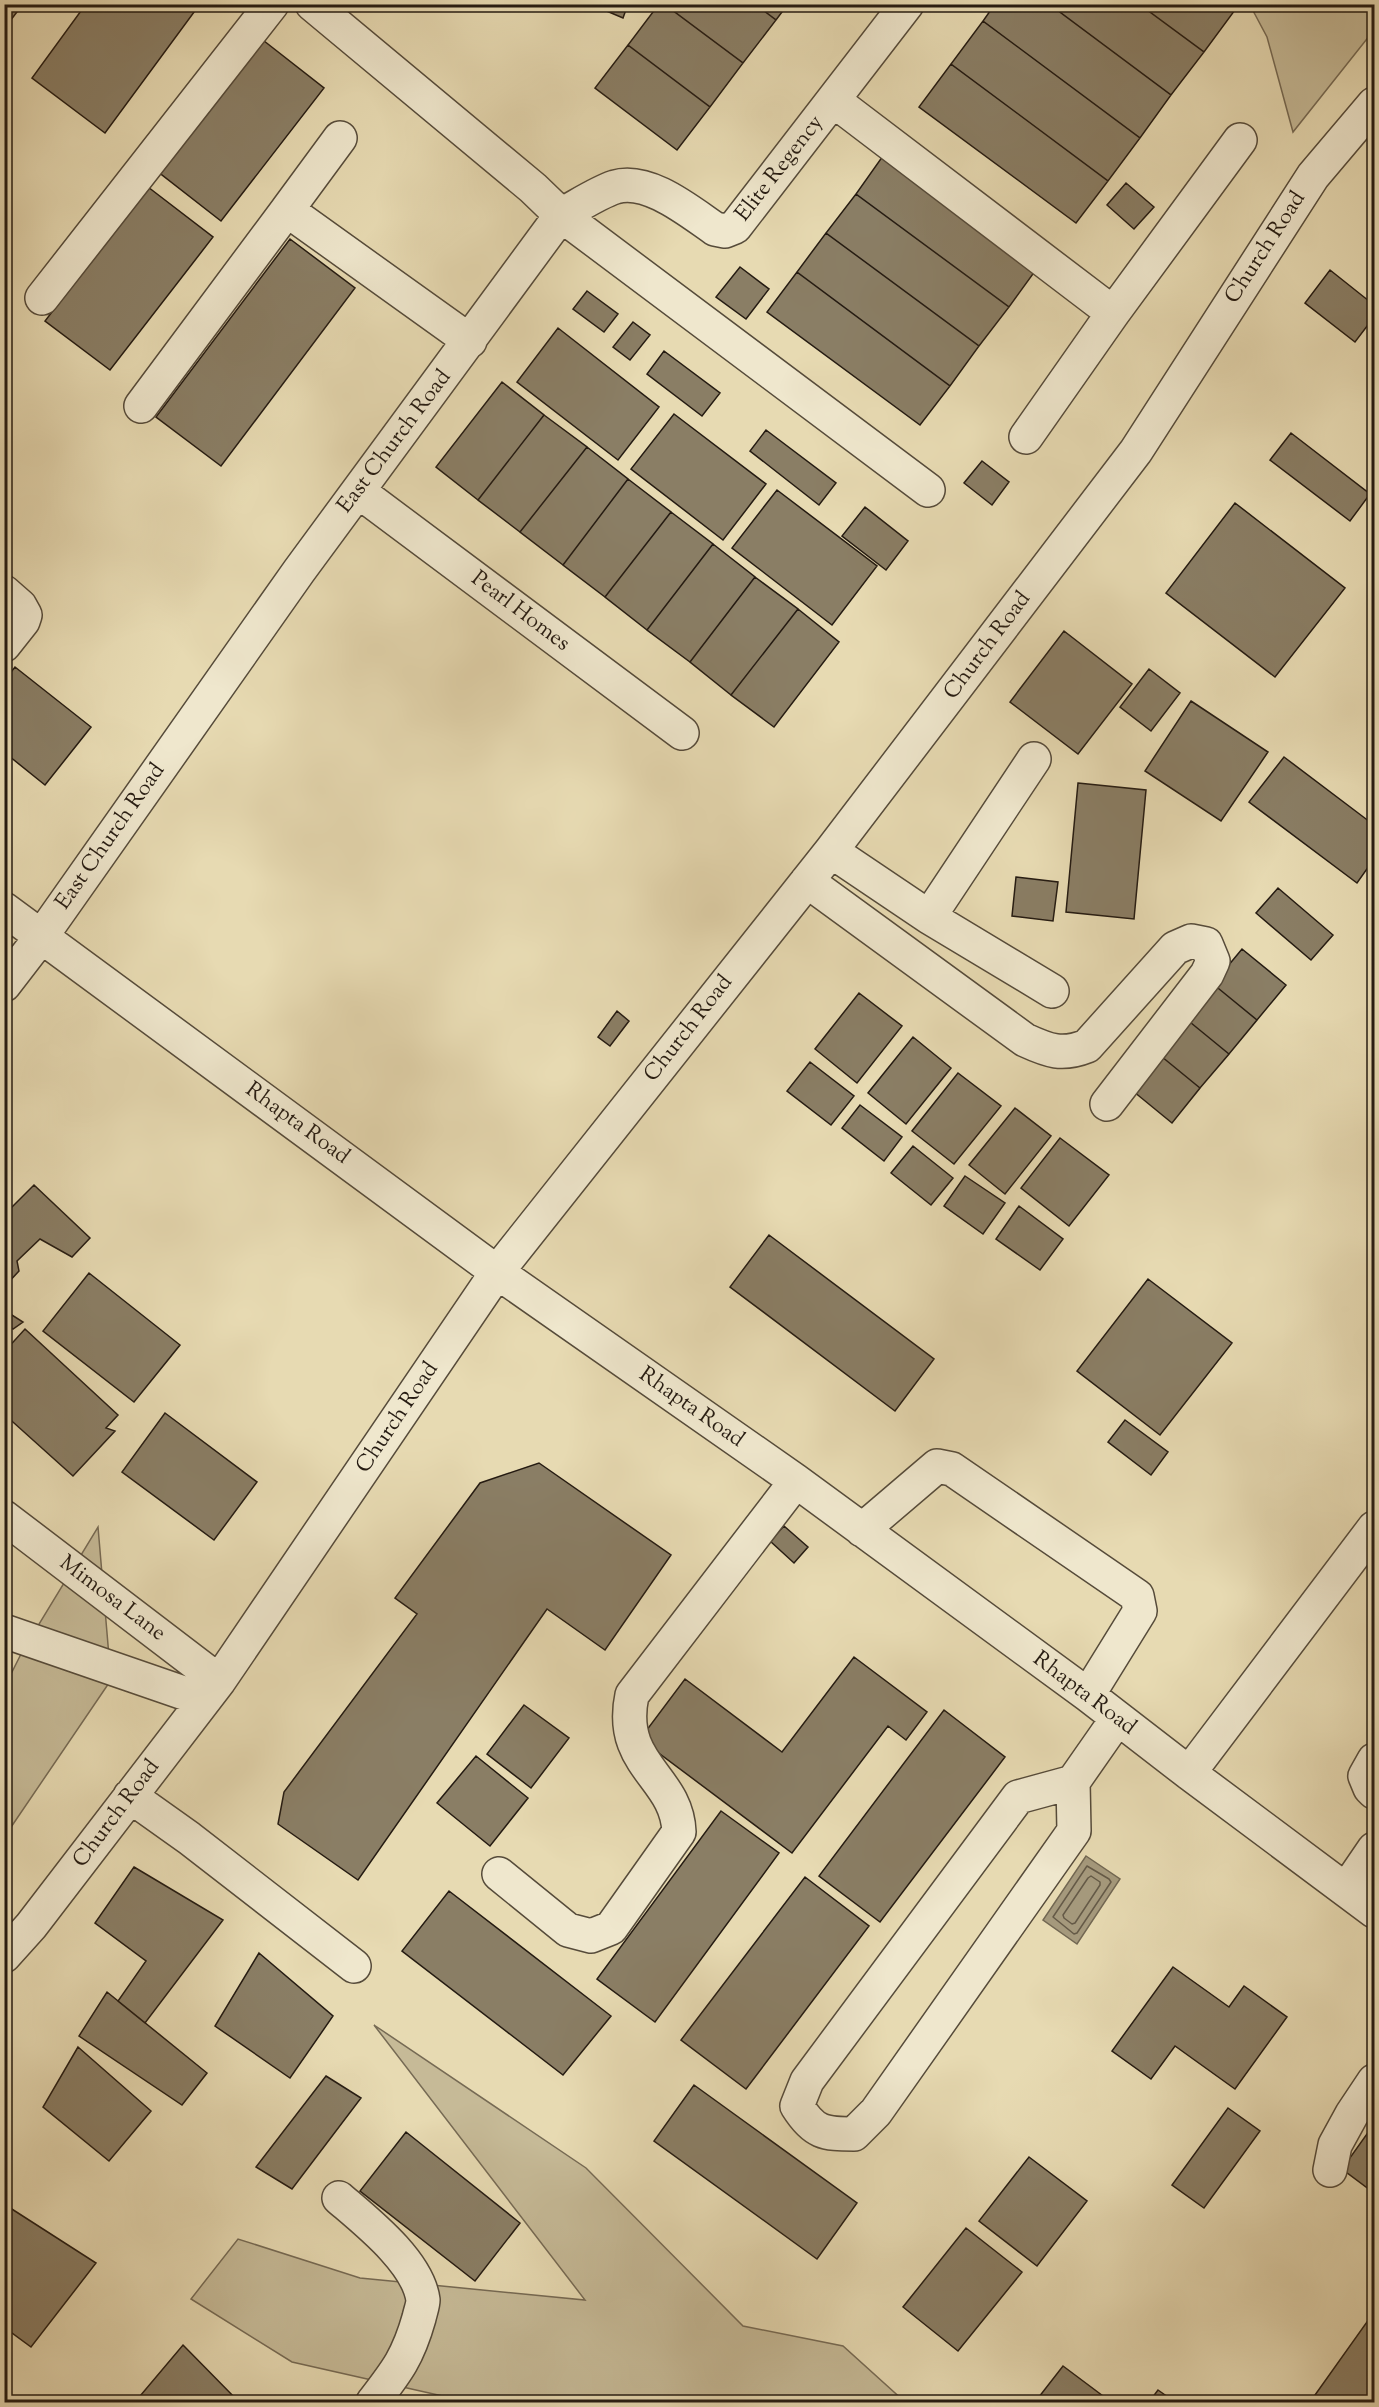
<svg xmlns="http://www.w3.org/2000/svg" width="1379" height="2407" viewBox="0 0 1379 2407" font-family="'Sorts Mill Goudy',serif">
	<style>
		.green { fill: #c6ba97; stroke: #766a54; stroke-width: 1.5 }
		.water { fill: #a5997c; stroke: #726752; stroke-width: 1.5 }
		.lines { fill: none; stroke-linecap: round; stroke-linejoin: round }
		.shore { stroke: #655a47; stroke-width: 1.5 }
		.building { fill: #8a7e65; stroke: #251b12; stroke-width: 1.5 }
		.minor-casing { stroke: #564b3a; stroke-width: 36 }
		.minor { stroke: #efe7cd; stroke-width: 33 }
		.labels { text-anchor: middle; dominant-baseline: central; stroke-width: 4.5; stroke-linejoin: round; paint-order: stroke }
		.street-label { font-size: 22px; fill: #251b12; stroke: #efe7cd }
	</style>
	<rect width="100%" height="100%" fill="#e7dab2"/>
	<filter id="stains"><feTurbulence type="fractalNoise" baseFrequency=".00333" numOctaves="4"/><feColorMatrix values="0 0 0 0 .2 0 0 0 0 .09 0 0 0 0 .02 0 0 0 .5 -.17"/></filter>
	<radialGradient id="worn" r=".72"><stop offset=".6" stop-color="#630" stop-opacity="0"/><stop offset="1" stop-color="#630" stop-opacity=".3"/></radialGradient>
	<!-- green -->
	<path class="green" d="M1250,5h124v25l-81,102 -26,-95z
		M98,1527l13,153 -106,156 -1,-148 18,-36z
		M374,2025l212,143 157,158 100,20 62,56h-436l-177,-40 -101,-63 47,-60 122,39 225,22z"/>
	<!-- water -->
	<path class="water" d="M1086,1856l34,23 -43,65 -34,-24z"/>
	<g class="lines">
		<!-- shore -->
		<path class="shore" d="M1087,1866l22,13 2,3 -34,51 -3,1 -21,-17z
			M1091,1876l9,6v3l-25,38 -3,1 -8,-6 -1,-3 25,-37z"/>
	</g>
	<!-- building -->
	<path class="building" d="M4,4h19l-19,25z
		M86,4h114l-95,129 -73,-55z
		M590,4h38l-5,14z
		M659,4h5l79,59 -33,44 -82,-62z
		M664,4h91l21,16 -33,43z
		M755,4h33l-12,16z
		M995,4h54l122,91 -31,43 -157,-117z
		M1049,4h90l65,48 -33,43z
		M1139,4h88l8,6 -31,42z
		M983,21l157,117 -32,43 -157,-117z
		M259,37l65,51 -103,133 -64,-50z
		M628,45l82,62 -33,43 -82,-62z
		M951,64l157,117 -32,42 -157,-116z
		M885,153l153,114 -29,40 -153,-113z
		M1126,183l28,24 -20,22 -27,-24z
		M148,187l65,50 -103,133 -65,-49z
		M856,194l153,113 -30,39 -153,-113z
		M826,233l153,113 -29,40 -153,-114z
		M290,239l65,49 -134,178 -65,-49z
		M740,267l29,22 -23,30 -30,-22z
		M1330,270l44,35v12l-19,25 -50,-39z
		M797,272l153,114 -30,39 -153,-113z
		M587,291l31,23 -14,18 -31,-23z
		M633,322l17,13 -20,25 -17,-13z
		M558,328l101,79 -41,53 -101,-78z
		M664,351l56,42 -18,23 -55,-42z
		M502,382l42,33 -66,85 -42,-33z
		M674,414l92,70 -43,56 -92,-71z
		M544,415l43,32 -67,85 -42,-32z
		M766,430l70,53 -17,22 -69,-54z
		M1291,433l79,61 -20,27 -80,-61z
		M587,447l41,32 -65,86 -43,-33z
		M982,461l27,21 -17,23 -28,-22z
		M628,479l43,33 -66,85 -42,-32z
		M777,490l100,76 -45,59 -100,-77z
		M1235,503l110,85 -70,89 -109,-84z
		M865,507l43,34 -22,29 -44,-34z
		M671,512l42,32 -66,86 -42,-33z
		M713,544l42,33 -65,85 -43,-32z
		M755,577l43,32 -67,86 -41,-33z
		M798,609l41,33 -65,85 -43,-32z
		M1064,631l68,53 -54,70 -68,-52z
		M15,667l76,60 -46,58 -41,-33v-71z
		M1149,669l31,24 -29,38 -31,-24z
		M1191,701l77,51 -47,69 -76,-50z
		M1284,757l90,68v34l-17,24 -108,-81z
		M1078,783l68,7 -12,129 -68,-7z
		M1016,877l42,5 -5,39 -41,-5z
		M1278,888l55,47 -22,25 -55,-47z
		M1242,949l44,36 -29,35 -44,-36z
		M1213,984l44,36 -28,34 -44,-36z
		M859,993l43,33 -45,57 -42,-34z
		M617,1011l12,10 -19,25 -12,-9z
		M1185,1018l44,36 -29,34 -44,-36z
		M913,1037l38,31 -45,56 -38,-31z
		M1156,1052l44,36 -28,35 -44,-36z
		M810,1062l44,34 -23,29 -44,-34z
		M958,1073l43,33 -47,58 -42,-33z
		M860,1105l42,32 -18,24 -42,-33z
		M1015,1108l36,28 -46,58 -36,-29z
		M1060,1138l49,37 -40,51 -48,-38z
		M913,1146l40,32 -22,27 -40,-32z
		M965,1176l40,27 -22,31 -39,-28z
		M34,1185l56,53 -18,19 -32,-18 -23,22 2,10 -15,16v-72z
		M1019,1206l44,33 -23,31 -44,-31z
		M769,1235l165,124 -39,52 -165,-124z
		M89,1273l91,72 -46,57 -91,-71z
		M1148,1279l84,64 -72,92 -83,-64z
		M4,1310l19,12 -10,7 -9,-6z
		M25,1329l93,86 -12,13 9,3 -42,45 -69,-62v-62z
		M165,1413l92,69 -43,58 -92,-68z
		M1125,1420l43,32 -17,23 -43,-33z
		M539,1463l132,92 -66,95 -58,-41 -189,271 -80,-56 6,-32 133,-178 -22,-16 85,-115z
		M784,1526l24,21 -14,16 -24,-22z
		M854,1657l73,55 -21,28 -18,-14 -96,127 -152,-114 45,-60 97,73z
		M524,1705l45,33 -38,50 -44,-34z
		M944,1710l61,47 -125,165 -61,-46z
		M476,1756l52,42 -38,48 -53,-43z
		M721,1811l58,42 -124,169 -58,-43z
		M134,1867l89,53 -78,103 -27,-22 28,-40 -51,-38z
		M805,1877l64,49 -123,163 -65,-49z
		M449,1891l162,125 -48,59 -161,-124z
		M259,1953l74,63 -43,62 -75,-52z
		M1173,1967l56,40 15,-21 43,31 -52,72 -60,-43 -24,33 -39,-28z
		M107,1992l100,81 -25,32 -103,-69z
		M78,2047l73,64 -42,50 -66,-54z
		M326,2076l35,22 -69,91 -36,-22z
		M694,2085l163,118 -40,56 -163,-118z
		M1228,2108l32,23 -56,77 -32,-23z
		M1374,2124v69l-32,-24z
		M406,2132l114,91 -45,58 -115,-90z
		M1029,2157l58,44 -50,65 -58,-45z
		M4,2204l92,59 -65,84 -27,-20z
		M966,2228l56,44 -64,79 -55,-44z
		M1374,2312v90h-64z
		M183,2345l56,57h-104z
		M1063,2366l48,36h-76z
		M1158,2390l17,12h-26z"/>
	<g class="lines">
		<!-- minor casing -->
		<g class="minor-casing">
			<path id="minor" d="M907,4l-172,223 -10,4 -10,-2c-25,-17 -67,-52 -100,-42 -18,6 -37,19 -54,28l367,275
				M833,100l280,213
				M287,210l53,-72
				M42,298l230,-294
				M141,406l146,-196 183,131
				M1026,437l87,-124 127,-173
				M358,491l324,242
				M4,592l16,14 5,9 -2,6 -19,24
				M831,851l98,66 105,-158
				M807,881l218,159c24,11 37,16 62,6l88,-98 16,-7 15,3 7,17 -6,13 -100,130
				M4,909l493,363 299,209 292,214 101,78 185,138
				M929,917l123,74
				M4,985l37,-48 258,-366 262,-356 -28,-27 -221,-184
				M4,1517l215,164
				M862,1530l75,-64 15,3 185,127 3,15 -52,84
				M4,1631l200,69
				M1374,1760l-9,16 5,12 4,4
				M1189,1773l185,-245
				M1073,1782l-55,15 -211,284 -10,25c17,27 27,28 57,28l22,-22 198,-281 -1,-49 44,-63
				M130,1796l59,42 165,128
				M499,1874l69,56 23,6 20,-8 68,-96c-2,-56 -62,-66 -47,-137l164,-214
				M1346,1890l28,-41
				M4,1956l27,-30 188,-245 278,-409 334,-421 305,-400 177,-275 61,-72
				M1330,2170l5,-25 17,-31 22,-33
				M339,2198c28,24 79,64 84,102 0,5 -3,13 -4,18 -11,39 -22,53 -46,84"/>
		</g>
		<!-- minor -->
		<use href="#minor" class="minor"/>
	</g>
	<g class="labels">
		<!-- street labels -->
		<g class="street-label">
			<text transform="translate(780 169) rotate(-52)">Elite Regency</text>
			<text transform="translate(1266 248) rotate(-57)">Church Road</text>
			<text transform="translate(395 442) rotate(-53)">East Church Road</text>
			<text transform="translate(520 612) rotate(37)">Pearl Homes</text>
			<text transform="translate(988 646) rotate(-53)">Church Road</text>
			<text transform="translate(111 837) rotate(-55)">East Church Road</text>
			<text transform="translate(689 1029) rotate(-52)">Church Road</text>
			<text transform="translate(297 1124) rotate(36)">Rhapta Road</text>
			<text transform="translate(691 1408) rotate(35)">Rhapta Road</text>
			<text transform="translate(398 1418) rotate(-56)">Church Road</text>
			<text transform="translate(112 1599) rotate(37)">Mimosa Lane</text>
			<text transform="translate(1084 1694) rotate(37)">Rhapta Road</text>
			<text transform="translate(117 1814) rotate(-53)">Church Road</text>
		</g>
	</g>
	<!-- margin -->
	<rect width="1379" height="2407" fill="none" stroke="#e7dab2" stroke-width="24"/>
	<rect x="6" y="6" width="1367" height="2395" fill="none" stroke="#251b12" stroke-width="3"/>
	<rect x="12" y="12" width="1355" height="2383" fill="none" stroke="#251b12" stroke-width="1.5"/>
	<rect width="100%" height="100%" filter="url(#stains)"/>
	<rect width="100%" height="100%" fill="url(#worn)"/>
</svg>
